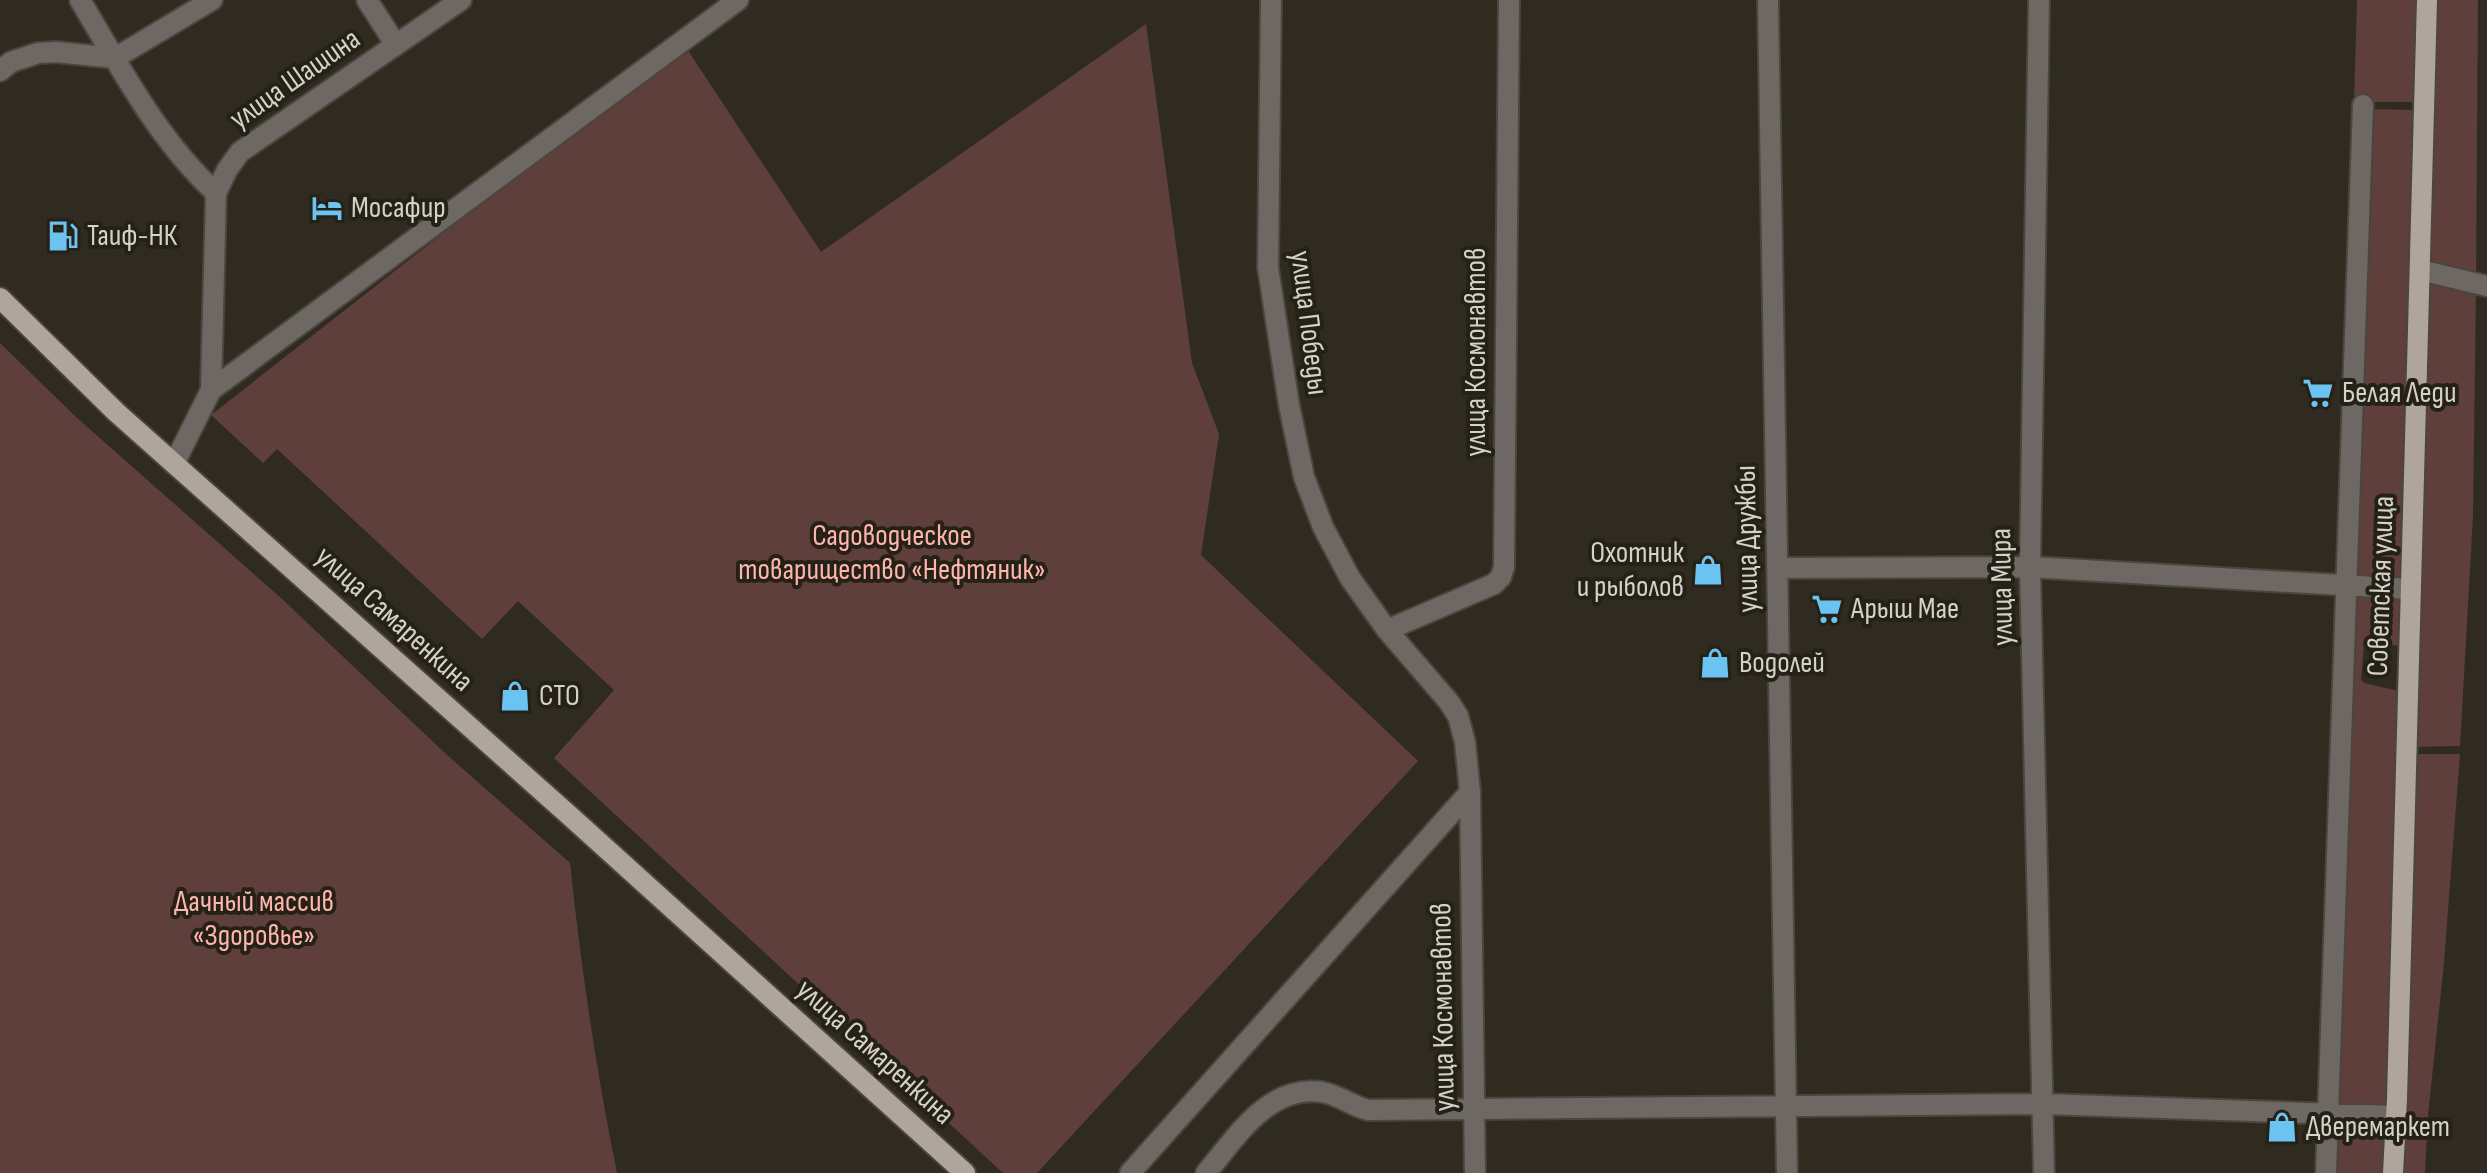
<svg xmlns="http://www.w3.org/2000/svg" width="2487" height="1173" viewBox="0 0 2487 1173" font-family="'Sofia Sans Condensed',sans-serif">
	<style>
		.green { fill: #5f3f3c }
		.lines { fill: none; stroke-linecap: round; stroke-linejoin: round }
		.minor-casing { stroke: #4a463b; stroke-width: 24 }
		.major-casing { stroke: #4a463b; stroke-width: 24 }
		.minor { stroke: #6e6864; stroke-width: 20 }
		.major { stroke: #b0a59d; stroke-width: 20 }
		.labels { text-anchor: middle; dominant-baseline: central; stroke-width: 8; stroke-linejoin: round; paint-order: stroke }
		.street-label { font-size: 30px; fill: #d4d1ca; stroke: #262116 }
		.poi-label { font-size: 30px; fill: #d4d1ca; stroke: #262116; text-anchor: start }
		.park-label { font-size: 30px; fill: #fdb5ad; stroke: #262116 }
	</style>
	<rect width="100%" height="100%" fill="#302b20"/>
	<!-- green -->
	<path class="green" d="M2357,0h67l-3,102h-67z
		M2432,0h46l-2,279 -53,-13z
		M1146,24l46,339 27,71 -18,121 217,206 -381,412h-34l-449,-415 60,-68 -96,-89 -36,38 -205,-190 -14,14 -52,-48 291,-228 185,-138 134,203z
		M2366,109l54,1 -13,474 -57,-3z
		M2426,276l50,12 -3,228 -13,230 -49,1z
		M0,343l76,74 205,181 166,157 123,108c11,104 26,207 47,310h-617z
		M2348,590l57,3v53l-38,-3 -3,2 -3,35 3,3 39,9 -11,419 -61,-3z
		M2411,754h49l-16,209 -16,152 -3,58h-28z
		M2332,1119l57,1 -1,53h-58z"/>
	<g class="lines">
		<!-- minor casing -->
		<g class="minor-casing">
			<path id="minor" d="M80,0c40,67 78,140 136,193
				M367,0l29,45
				M1768,0l19,1173
				M2039,0l-9,567 14,606
				M0,71l11,-9 27,-9 18,-1 59,6 97,-58
				M2420,270l67,16
				M211,390l5,-197 11,-23 13,-18 221,-152
				M174,464l37,-74 527,-390
				M1777,568l253,-1 381,22
				M1387,630l107,-46 7,-7 3,-10 5,-567
				M1470,792l5,381
				M1130,1173l340,-381 -5,-50 -7,-26 -9,-14 -62,-72 -37,-52 -27,-51 -19,-50 -15,-72 -21,-137 3,-268
				M1206,1173c30,-35 62,-89 116,-81 17,3 30,14 46,18l676,-6 351,12
				M2326,1173l37,-1068"/>
		</g>
		<!-- major casing -->
		<g class="major-casing">
			<path id="major" d="M0,298l116,114 454,404 395,357
				M2393,1173l4,-74 30,-1099"/>
		</g>
		<!-- minor -->
		<use href="#minor" class="minor"/>
		<!-- major -->
		<use href="#major" class="major"/>
	</g>
	<!-- icons -->
	<defs>
		<g id="hotel-bare" transform="scale(2.4)"><path d="M-6-4.5h1.5V1H6V5H4.5V3h-9V5H-6ZM-4 0a1.8 1.8 0 1 1 3.6 0ZM.5 0V-2.5h3Q6-2.5 6 0Z" fill="#6bc3f2" stroke="#262116" stroke-width="2.5" paint-order="stroke"/></g>
		<g id="fuel-bare" transform="scale(2.4)"><path d="M-5.5-6h7V0h2V4h1.3V-2.5L3-4.5l.8-.8L6-3V5H2.5V1h-1V6h-7ZM-4.2-4.7v3.2H.2V-4.7Z" fill="#6bc3f2" stroke="#262116" stroke-width="2.5" paint-order="stroke"/></g>
		<g id="supermarket-bare" transform="scale(2.4)"><path d="M-6-5.5h2.5l.6 2H6L4.5 2H-2.5L-4.4-4H-6ZM-1.5 3.2a1.3 1.3 0 1 0 .1 0ZM3 3.2a1.3 1.3 0 1 0 .1 0Z" fill="#6bc3f2" stroke="#262116" stroke-width="2.5" paint-order="stroke"/></g>
		<g id="shop-bare" transform="scale(2.4)"><path d="M-5-2.5h2.3a2.7 3.5 0 0 1 5.4 0H5L5.5 6h-11ZM-1.5-2.5h3a1.5 2.3 0 0 0-3 0Z" fill="#6bc3f2" stroke="#262116" stroke-width="2.5" paint-order="stroke"/></g>
	</defs>
	<g fill-rule="evenodd">
		<use href="#hotel-bare" x="327" y="208"/>
		<use href="#fuel-bare" x="63" y="236"/>
		<use href="#supermarket-bare" x="2318" y="393"/>
		<use href="#shop-bare" x="1708" y="570"/>
		<use href="#supermarket-bare" x="1827" y="609"/>
		<use href="#shop-bare" x="1715" y="663"/>
		<use href="#shop-bare" x="515" y="696"/>
		<use href="#shop-bare" x="2282" y="1127"/>
	</g>
	<g class="labels">
		<!-- street labels -->
		<g class="street-label">
			<text transform="translate(295 79) rotate(-35)">улица Шашина</text>
			<text transform="translate(1309 323) rotate(83)">улица Победы</text>
			<text transform="translate(1476 352) rotate(-90)">улица Космонавтов</text>
			<text transform="translate(1747 539) rotate(-91)">улица Дружбы</text>
			<text transform="translate(2381 586) rotate(-88)">Советская улица</text>
			<text transform="translate(2002 587) rotate(-91)">улица Мира</text>
			<text transform="translate(394 619) rotate(42)">улица Самаренкина</text>
			<text transform="translate(1443 1007) rotate(-91)">улица Космонавтов</text>
			<text transform="translate(875 1052) rotate(42)">улица Самаренкина</text>
		</g>
		<!-- poi labels -->
		<g class="poi-label">
			<text x="351" y="208">Мосафир</text>
			<text x="87" y="236">Таиф-НК</text>
			<text x="2342" y="393">Белая Леди</text>
			<text x="1684" y="553" text-anchor="end">Охотник<tspan x="1684" dy="34">и рыболов</tspan></text>
			<text x="1851" y="609">Арыш Мае</text>
			<text x="1739" y="663">Водолей</text>
			<text x="539" y="696">СТО</text>
			<text x="2306" y="1127">Дверемаркет</text>
		</g>
		<!-- park labels -->
		<g class="park-label">
			<text x="892" y="536">Садоводческое<tspan x="892" dy="34">товарищество «Нефтяник»</tspan></text>
			<text x="254" y="902">Дачный массив<tspan x="254" dy="34">«Здоровье»</tspan></text>
		</g>
	</g>
</svg>
